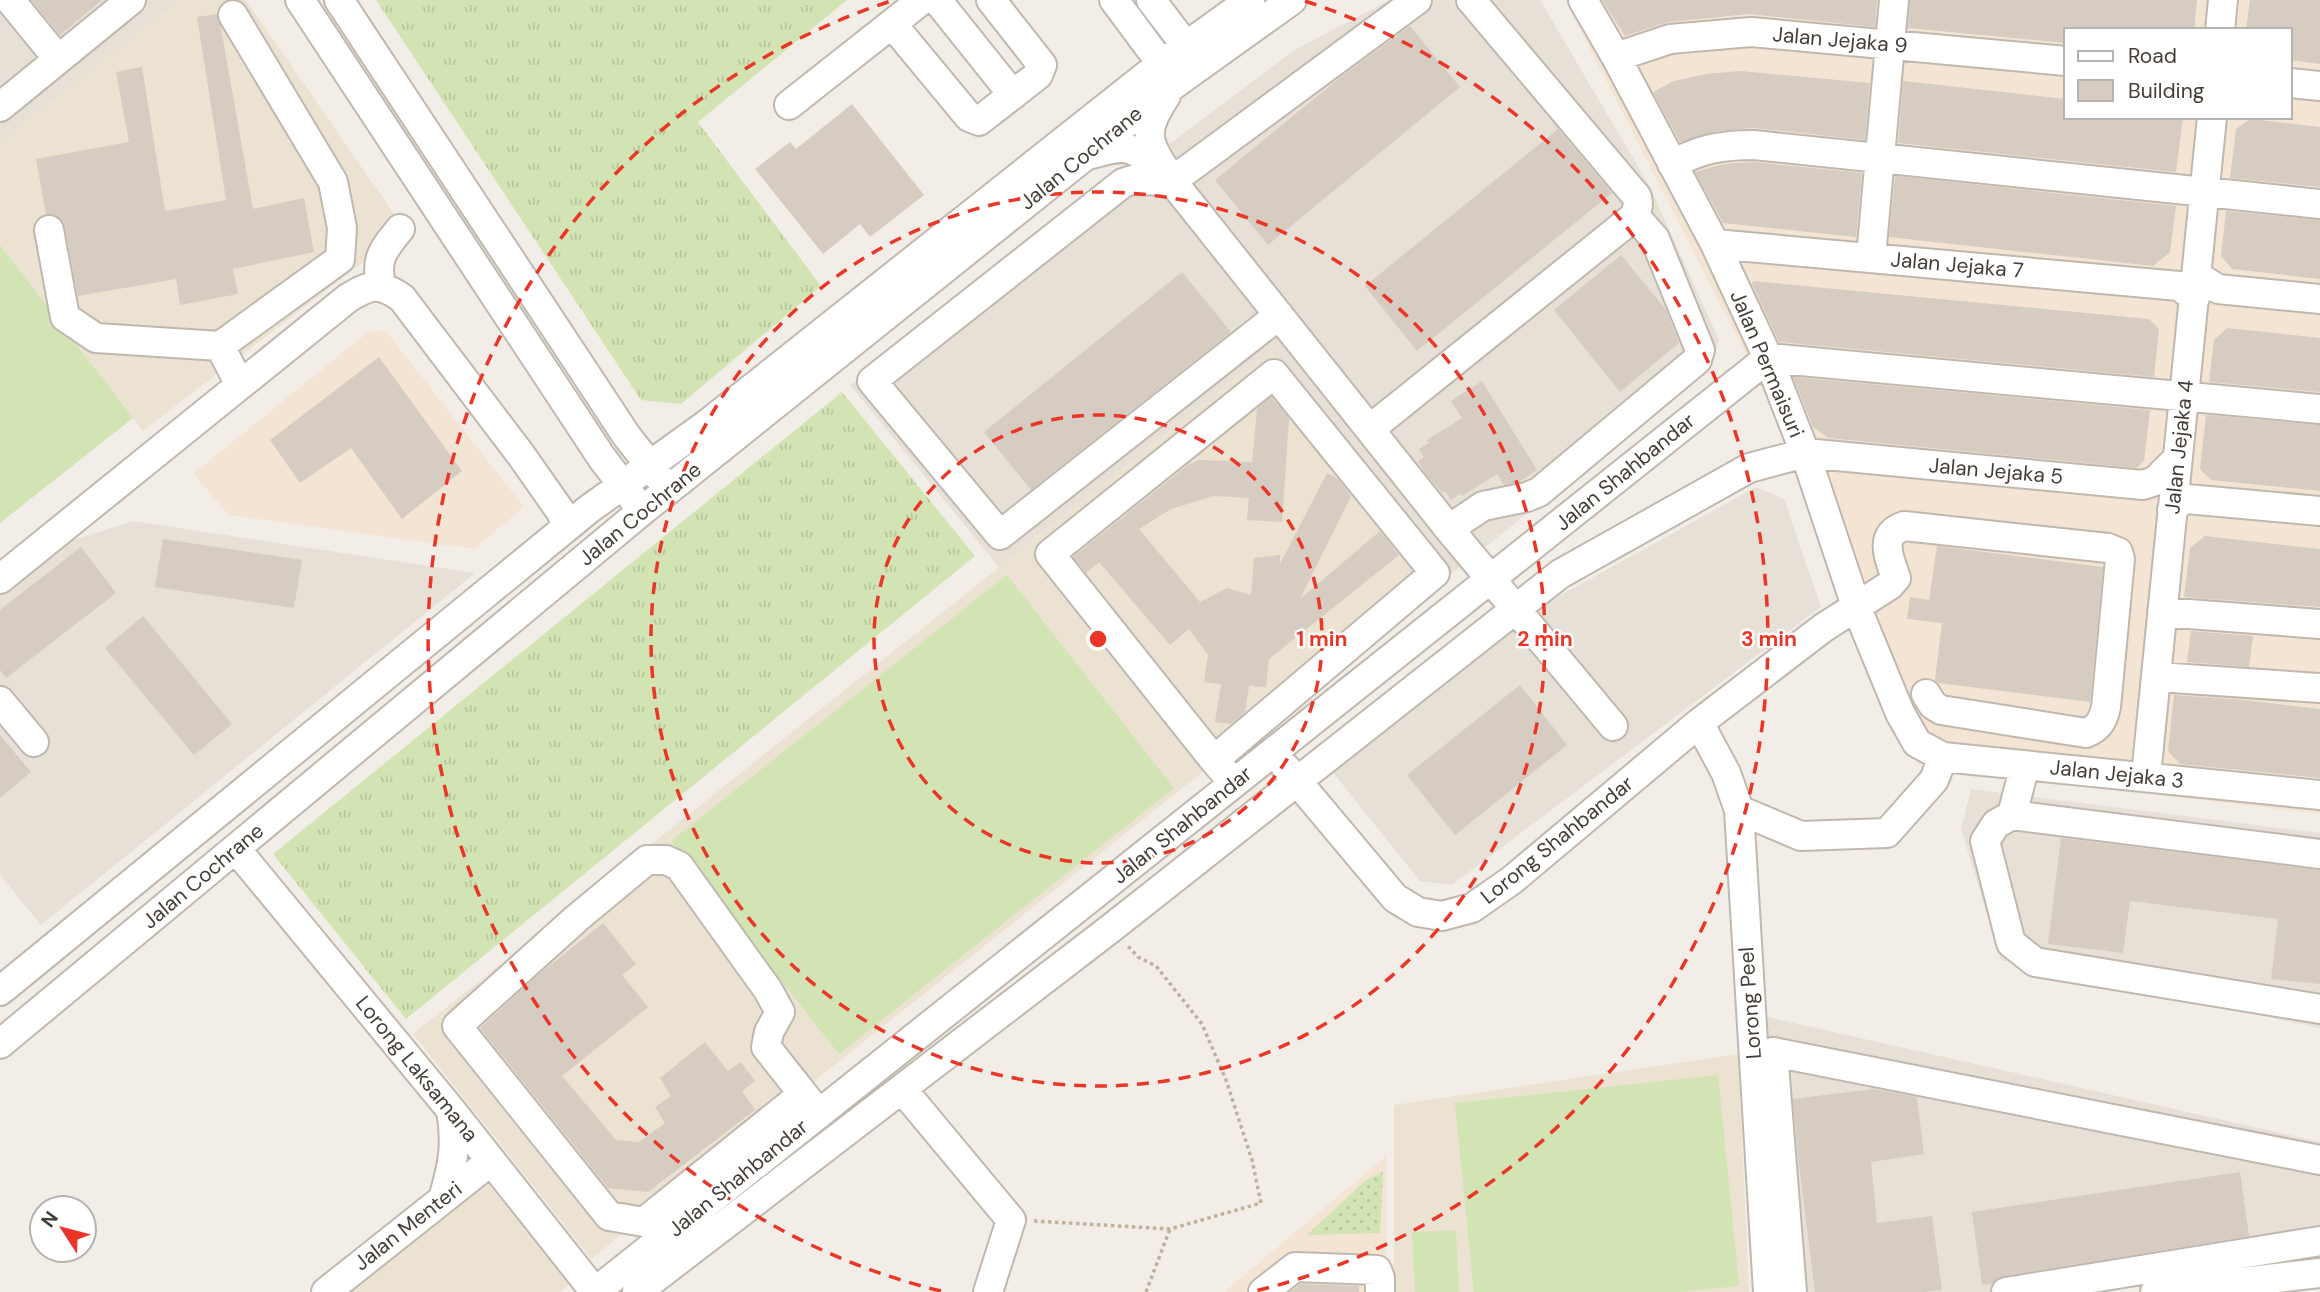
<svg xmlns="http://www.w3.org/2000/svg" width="2320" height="1292" viewBox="0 0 2320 1292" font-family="'DM Sans',sans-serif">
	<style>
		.residential { fill: #e6e0d6 }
		.commercial { fill: #f3e4d4; fill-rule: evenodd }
		.education { fill: #ebe2d2 }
		.grass { fill: url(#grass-tufts) }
		.park { fill: url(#park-dots) }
		.pitch { fill: #d2e4b3 }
		.building { fill: #d6ccc1 }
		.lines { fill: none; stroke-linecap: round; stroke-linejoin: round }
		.minor-casing { stroke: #c0b8ae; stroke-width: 32 }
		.path { stroke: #beb09d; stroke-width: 3.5; stroke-dasharray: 3.5 3.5; stroke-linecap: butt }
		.minor { stroke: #fff; stroke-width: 28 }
		.ring { fill: none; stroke: #ea3527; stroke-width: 3.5; stroke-dasharray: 12 9 }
		.labels { text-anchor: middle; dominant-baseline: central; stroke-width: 5; stroke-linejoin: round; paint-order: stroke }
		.street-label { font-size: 21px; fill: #453e37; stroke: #fff }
		.centre { fill: #ea3527; stroke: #fff; stroke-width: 3.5 }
		.ring-label { font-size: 21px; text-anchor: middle; font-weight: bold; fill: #ea3527; stroke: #fff; stroke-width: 5; stroke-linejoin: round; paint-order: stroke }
	</style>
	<defs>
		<pattern id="grass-tufts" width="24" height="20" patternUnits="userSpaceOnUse" patternTransform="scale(1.75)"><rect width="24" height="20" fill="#d2e4b3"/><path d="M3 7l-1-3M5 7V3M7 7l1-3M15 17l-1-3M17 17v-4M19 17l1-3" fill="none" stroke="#b6c59b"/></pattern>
		<pattern id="park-dots" width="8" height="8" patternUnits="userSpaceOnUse" patternTransform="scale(1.75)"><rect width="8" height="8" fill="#d2e4b3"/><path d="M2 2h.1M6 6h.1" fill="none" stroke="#b6c59b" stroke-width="1.8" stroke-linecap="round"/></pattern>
	</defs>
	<rect width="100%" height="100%" fill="#f2eee7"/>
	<!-- residential -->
	<path class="residential" d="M0,0h180l-180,142z
		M1389,0h151l110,187 69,153 -11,30 -258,205 -178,-225 -273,217 -149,-182 443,-334z
		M1756,487l28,12 37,108 -369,278 -32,-4 -87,-108 201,-163z
		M133,521l342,52 -434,352 -41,-50v-279l64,-53z
		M1971,789l349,44v195l-319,-68 -40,-131z
		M1763,1016l557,126v114l-238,36h-298z"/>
	<!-- commercial -->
	<path class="commercial" d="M1565,0h755v814l-399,-47 -34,-44 -108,-303zM2066,30h224v87h-224z
		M385,330l139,177 -50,42 -245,-34 -36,-41 174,-141z
		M1386,1156l1,136h-163z"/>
	<!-- education -->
	<path class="education" d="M180,0h66l159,230 -262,201 -143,-186v-103z
		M1272,350l178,225 -859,684 -178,-225z
		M1738,1054l11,238h-355v-187z
		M491,1179l81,103 -12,10h-211z"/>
	<!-- grass -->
	<path class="grass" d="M376,0h471l-149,122 123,164 -140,118 -40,-4z
		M842,392l133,164 -569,463 -133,-165z"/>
	<!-- park -->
	<path class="park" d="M1383,1172l-3,61 -73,2 59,-55z"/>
	<!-- pitch -->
	<path class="pitch" d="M0,245l133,173 -133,105z
		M1007,575l167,213 -335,266 -168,-213z
		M1718,1075l21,211 -61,6h-204l-19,-189z
		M1456,1230l3,62h-44l-3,-60z"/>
	<!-- building -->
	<path class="building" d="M31,0h71l-42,35z
		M1602,0h275l-2,27 -126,-13 -81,8 -43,14z
		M1910,0h287l-3,30h-128v13l-158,-15z
		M2250,0h70v64l-30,-4v-30h-44z
		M217,14l4,14 32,181 51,-11 10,54 -81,17 5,25 -58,11 -4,-26 -98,17 -13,-69 -3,-7 -7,-5 -9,-1 -10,-55 93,-17 -13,-70 26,-5 23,144 61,-11 -29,-183z
		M1410,26l50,61 -192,158 -53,-65 127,-104z
		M1741,71l129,12 -5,57 -111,-12 -36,3 -38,11 -26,-48 1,-3 19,-10 32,-7z
		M1903,81l163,18v18h117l-7,55 -278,-29z
		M852,104l72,91 -54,42 -10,-13 -37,30 -68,-85 35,-27 6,7z
		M2250,119l70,8v60l-90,-9 6,-49z
		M1558,129l54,64 -195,158 -52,-65z
		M1753,162l109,11 -6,64 -133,-14 -28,-51 29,-8z
		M1895,176l281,30 -6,46 -17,14 -264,-29z
		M2226,211l94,9v59l-88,-10 -11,-13z
		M1621,255l45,55 13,33 -59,49 -66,-82z
		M1182,272l49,60 -200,158 -47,-58z
		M1753,281l396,38 10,10 -5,48 -375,-35 -27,-58z
		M2227,328l93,10v54l-111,-10 5,-42z
		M379,357l83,114 -60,48 -51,-71 -51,35 -30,-43z
		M1793,377l357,33 -6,51 -8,7 -308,-30 -15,-11z
		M1482,381l55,89 -18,12 -15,3 -7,-11 -35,22 -2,-2 -9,6 -6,-9 -3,2 -19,-23 -5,-9 6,-4 -5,-8 10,-6 -2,-3 35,-22 -11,-17z
		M1271,397l18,21 -7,104 -35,-2 2,-22 -35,-2 -43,13 -32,20 61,73 27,-14 24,7 3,-37 26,-3v9l47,-91 10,5 14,18 -51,103 80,-68 19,24 -130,104 -3,28 -17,-1 -4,26 -14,12 -16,-2 6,-38 -17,-2 4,-27 -19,-26 -19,16 -71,-83 -13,11 -13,-16 115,-92 11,-5 53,2 5,-53z
		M2206,415l114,10v66l-109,-11 -11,-11z
		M2205,536l115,13v58l-136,-10 6,-49z
		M163,539l139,21 -8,48 -139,-21z
		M1937,546l166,21 -13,135 -152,-19 -3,-3 7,-57 -35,-4 3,-22 19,3z
		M81,547l35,46 -110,85 -6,-8v-60z
		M143,616l89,108 -38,31 -89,-107z
		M2191,631l62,5 -4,31 -62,-5z
		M1520,685l47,60 -112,90 -48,-60z
		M2174,695l71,5 75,9v69l-140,-14 -12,-13z
		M0,735l31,37 -31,26z
		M2061,838l259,32v114l-49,-5 7,-60 -148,-18 -7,52 -75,-9z
		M603,923l33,41 -14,11 26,32 -86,69 54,64 23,2 26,-19 -10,-16 16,-11 -11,-18 45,-36 23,29 13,-9 14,19 -13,10 13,19 -107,82 -40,-4 -128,-160 59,-54z
		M1873,1089l44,8 7,57 -53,8 6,61 55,-7 10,74 -18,2h-109l-16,-126 -6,-67z
		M2240,1172l9,64 -246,40 -11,8 -10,1 -10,-73z
		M1300,1284l59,2v6h-69z"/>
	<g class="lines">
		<!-- minor casing -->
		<g class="minor-casing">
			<path id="minor" d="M10,0l48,59
				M300,0l302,458 32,42
				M339,0l287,435 35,45
				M937,0l76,95
				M1114,0l58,78
				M1151,0l45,59
				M1583,0l33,57 99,187 53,114 37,95 51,153 44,107 17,30 26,14 377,38
				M892,24l77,93 10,4 59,-46 4,-10 -51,-65
				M2220,30l3,-30
				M1616,57l54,-18 81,-7 315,29
				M2290,83l30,3
				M1166,96c-27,40 -17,47 6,85l277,348 164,197
				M789,105l133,-105
				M0,107l131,-107
				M1088,155c41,-12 43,-10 75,18
				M1672,164c30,-15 48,-19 82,-19l566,59
				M49,230l16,87 31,21 124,8 20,39
				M1715,244l464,42 16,12
				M1871,257l23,-257
				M2197,276l21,13 102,10
				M381,286c-6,-28 2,-36 19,-57
				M1279,315l-279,220 -128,-154 251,-198 9,-3 40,1 245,-181
				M220,346l120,-87 2,-31 -9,-46 -100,-167
				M1768,358l552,51
				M1370,429l265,-213 3,-11 -1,-8 -166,-197
				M2172,510l9,-9 6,-2 133,12
				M1449,529l34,-23 44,-9 12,-5 158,-132 3,-10 -45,-111 -20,-23
				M0,579l348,-281c23,-14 31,-16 54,0l119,157 40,57 6,15
				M2162,612l158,12
				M2157,677l163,11
				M0,701l34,41
				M1699,723l27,50 13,37 29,482
				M1214,760l221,-187 -161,-199 -224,180 164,206 20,23
				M1286,768l109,130 23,14 24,4 30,-8 40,-28 187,-157 124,-95 67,-43 6,-7c-7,-20 -18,-43 8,-52l204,22 10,4 2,7 -14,148c-3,13 -7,21 -20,26l-145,-23 -8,-5 -7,-11
				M2146,776l66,-659
				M1739,810l62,26 86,-3 47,-53 9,-23
				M2012,815l13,-50
				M236,849l215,261 144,182
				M2320,854l-308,-39 -16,9 -11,17 26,102 24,19 285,47
				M0,991l589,-482 118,-85 454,-360 89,-64
				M0,1044l642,-533 534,-428 116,-83
				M902,1089l109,131 -23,72
				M803,1094l-159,128 -35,-6 -152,-190 120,-108 70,-58h19l13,6 89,124 12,22 -11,20 -3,15 53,67
				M443,1199c10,-34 14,-54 8,-89
				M326,1292l165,-131
				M595,1292l1173,-934
				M637,1292l473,-363 450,-355 189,-106 56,-15 338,32 12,-4 22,-22
				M1263,1292l32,-25 82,3 3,8v14
				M1792,1292l-19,-240 547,108
				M2006,1292l314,-51
				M2155,1292l165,-19"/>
		</g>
		<!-- path -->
		<path class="path" d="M1034,1221l136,8 91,-26 -9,-43 -26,-80 -24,-56 -46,-58 -18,-9 -12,-13
			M1146,1292l24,-63"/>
		<!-- minor -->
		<use href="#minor" class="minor"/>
	</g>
	<!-- distance rings -->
	<g class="ring">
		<circle cx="1098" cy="639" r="224"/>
		<circle cx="1098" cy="639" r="447"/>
		<path d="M941 1291A671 671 0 0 1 891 1M1305 1A671 671 0 0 1 1255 1291"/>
	</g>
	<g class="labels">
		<!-- street labels -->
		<g class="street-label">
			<text transform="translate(1840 40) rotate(5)">Jalan Jejaka 9</text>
			<text transform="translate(1081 158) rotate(-39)">Jalan Cochrane</text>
			<text transform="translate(1957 265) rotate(5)">Jalan Jejaka 7</text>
			<text transform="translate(1767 364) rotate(67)">Jalan Permaisuri</text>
			<text transform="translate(2179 447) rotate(-84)">Jalan Jejaka 4</text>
			<text transform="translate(1996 471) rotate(5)">Jalan Jejaka 5</text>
			<text transform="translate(1625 472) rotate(-39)">Jalan Shahbandar</text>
			<text transform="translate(640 514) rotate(-39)">Jalan Cochrane</text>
			<text transform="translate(2117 774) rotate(6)">Jalan Jejaka 3</text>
			<text transform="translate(1182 825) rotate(-39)">Jalan Shahbandar</text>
			<text transform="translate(1557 840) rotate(-39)">Lorong Shahbandar</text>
			<text transform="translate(203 876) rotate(-40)">Jalan Cochrane</text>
			<text transform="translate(1750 1003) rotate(-94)">Lorong Peel</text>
			<text transform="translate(417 1069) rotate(51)">Lorong Laksamana</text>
			<text transform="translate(738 1178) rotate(-39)">Jalan Shahbandar</text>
			<text transform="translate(408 1226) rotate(-38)">Jalan Menteri</text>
		</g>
	</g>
	<circle cx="1098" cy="639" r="10" class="centre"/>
	<g class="ring-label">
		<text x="1322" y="646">1 min</text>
		<text x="1545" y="646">2 min</text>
		<text x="1769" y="646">3 min</text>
	</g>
	<!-- legend -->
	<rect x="2064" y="28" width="228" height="91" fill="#ffffff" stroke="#b5b2af" stroke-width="2"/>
	<rect x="2078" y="51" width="35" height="10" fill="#ffffff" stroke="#b5b2af" stroke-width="2"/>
	<text x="2128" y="63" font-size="21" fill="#453e37">Road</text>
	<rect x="2078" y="80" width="35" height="21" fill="#d6ccc1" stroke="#b5b2af" stroke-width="2"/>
	<text x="2128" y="98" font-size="21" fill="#453e37">Building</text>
	<!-- north arrow -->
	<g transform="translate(63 1229) rotate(306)"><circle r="33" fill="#ffffff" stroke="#b5b2af" stroke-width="2"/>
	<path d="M0-5L12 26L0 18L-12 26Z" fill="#ea3527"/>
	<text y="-10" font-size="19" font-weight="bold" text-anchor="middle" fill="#453e37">N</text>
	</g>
</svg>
